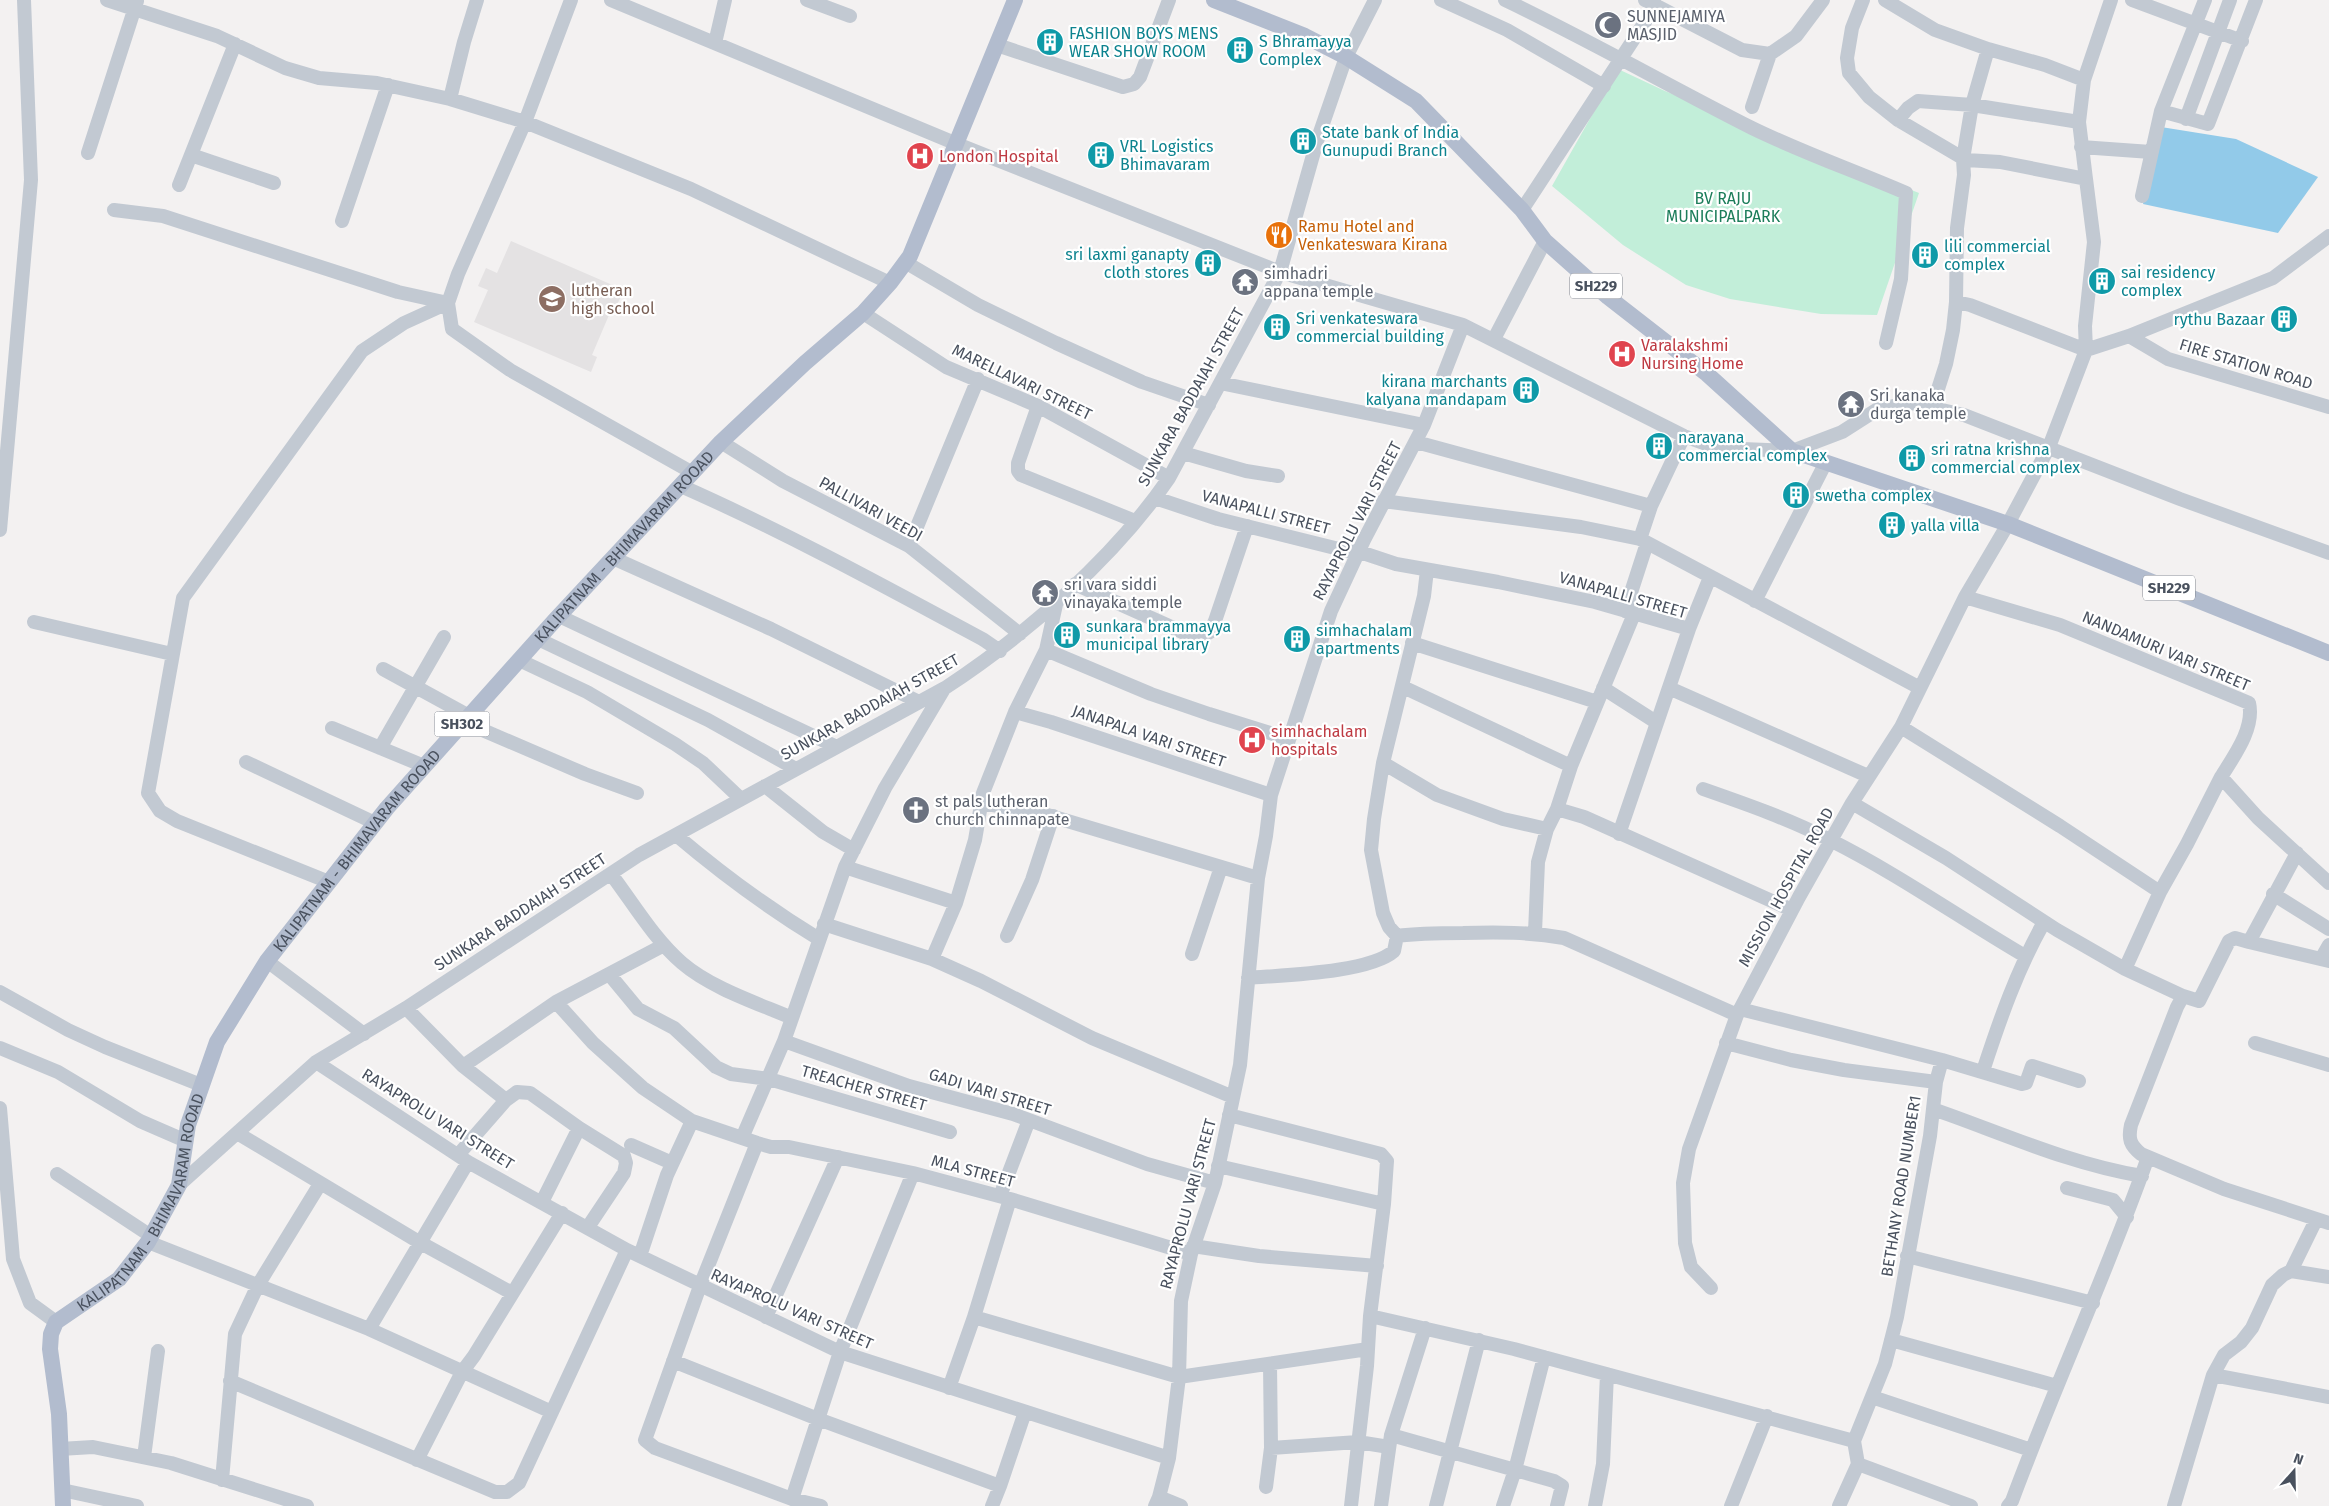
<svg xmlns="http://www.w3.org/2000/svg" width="2329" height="1506" viewBox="0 0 2329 1506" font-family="'Fira Sans',sans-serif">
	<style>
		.education { fill: #e4e2e3 }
		.medical { fill: #fae9e4 }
		.green { fill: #c2eed9 }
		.water { fill: #92cae9 }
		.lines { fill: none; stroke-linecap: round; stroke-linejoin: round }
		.minor { stroke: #c2c9d2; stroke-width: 14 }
		.major { stroke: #b2bcce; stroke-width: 16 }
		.labels { text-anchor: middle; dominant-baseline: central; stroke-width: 4.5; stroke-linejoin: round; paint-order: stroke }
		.shield { fill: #fff; stroke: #80858e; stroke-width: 1 }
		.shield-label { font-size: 15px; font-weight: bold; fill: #49515e }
		.worship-label { font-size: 16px; fill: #5b616d; stroke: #fff; text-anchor: start }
		.culture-label { font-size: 16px; fill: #0d838f; stroke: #fff; text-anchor: start }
		.health-label { font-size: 16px; fill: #be3a42; stroke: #fff; text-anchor: start }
		.park-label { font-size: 16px; fill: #1c7d5a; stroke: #fff }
		.food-label { font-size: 16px; fill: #c56008; stroke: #fff; text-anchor: start }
		.education-label { font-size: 16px; fill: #785e54; stroke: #fff; text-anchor: start }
		.street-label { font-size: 16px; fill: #49515e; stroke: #fff }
	</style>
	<rect width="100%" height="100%" fill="#f3f1f1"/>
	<!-- education -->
	<path class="education" d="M511,241l113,49 -9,19 -3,-1 -20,47 5,2 -6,15 -117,-50 14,-32 -10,-4 8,-18 11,5z"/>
	<!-- medical -->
	<path class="medical" d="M1246,729l18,4 -5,19 -19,-6z"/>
	<!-- green -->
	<path class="green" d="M1618,69l47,22 254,102 -42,122 -56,-1 -91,-15 -44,-14 -63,-40 -71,-59z"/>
	<!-- water -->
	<path class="water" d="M2161,127l75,12 82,38 -40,56 -135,-29z"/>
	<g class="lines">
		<!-- minor -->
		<path class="minor" d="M107,0l110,36 68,32 34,10 58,5 73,16 75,23 166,67 199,94
			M611,0l346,144 323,128 183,53 221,111 33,12 75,3 50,-19 36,-23 33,-6 53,12 216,84 149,54
			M807,0l43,16
			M1441,0l66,30 97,56
			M1505,0c84,40 164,86 247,128 49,24 103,43 154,65l-5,86 -15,64
			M1645,0l97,50 28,4 26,-18 27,-36
			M1863,0l-11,28 -5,30 2,15 20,24 29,23 68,40 34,2 86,17 8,63 -9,84 1,24 -116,-45 -14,-3
			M1885,0l50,30 53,19 57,16 39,15
			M2132,0l110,41
			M715,43l10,-43
			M997,45l126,42 11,-3 6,-7 29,-77
			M450,99l14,-57 13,-42
			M1752,107l18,-53
			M2161,111l47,13 48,-124
			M2186,119l44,-119
			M1898,120l10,-12 10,-7 54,4 107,17
			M2081,147l70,5
			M88,153l49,-152
			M191,155l83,28
			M2086,179l-7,-57 5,-42 27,-80
			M179,185l56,-141
			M2142,196l19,-85 44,-111
			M114,210l49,6 235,76 50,11 10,-29 67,-152 46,-122
			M1522,210l134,-205
			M342,221l46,-136
			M905,262l73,43 78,38 86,39 67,23
			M863,313l83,54 92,39 131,72
			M2129,336l39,23 161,48
			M1494,339l51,-98
			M1220,383l204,42
			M1038,406l-20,57v8l3,4 114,46
			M1932,408l14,-44 7,-34 3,-28 1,-74 7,-53 -1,-16 9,-54 16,-56
			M721,442l62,39 126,65 111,88
			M1416,442l235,64
			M1183,453l63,18 32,5
			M681,486c104,46 203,100 303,154l16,11
			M1155,498l63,21 129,32 13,1 36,12 102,18 97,20 94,27 -70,205
			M1383,501l198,26 59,12 11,-33 33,-70
			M0,530l31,-350 -7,-180
			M1640,539l280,149
			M909,546l69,-167
			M613,558l158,71 148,73
			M1075,584l123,55 12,-7 5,-11 32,-95
			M1965,597l95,28 189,78c6,25 -15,53 -28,74l37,41 71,65
			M1755,601l71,-139
			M1625,611l22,-68
			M559,616l278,131
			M34,622l138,32
			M1689,629l21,-52
			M538,639l170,81 88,49
			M1412,643l185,59
			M1046,650l105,44 58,20 80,25
			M519,660l68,32 88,52 28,19 38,36
			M383,669l86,47
			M1403,687l168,79
			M1603,688l53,34
			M1669,688l199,88
			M1015,712l36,10 220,73
			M464,722l121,52 52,19
			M1901,727l159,99 100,66
			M332,728l92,38
			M380,748l64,-111
			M246,762l129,61
			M1383,763l54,32 66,24 44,10
			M765,786l58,46 31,18
			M1703,789c43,15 86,30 127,51 68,34 130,78 195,116
			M981,803l63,11 214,64
			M1852,803l94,55 111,72 68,39 58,27 -6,11 -46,118c-3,14 -1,20 10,29l83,35 105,34
			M1557,809l27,8 208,93
			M676,835c46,39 92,73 143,104
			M845,867l111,36
			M611,874c22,29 43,65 71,89 29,25 75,40 110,55
			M329,882l-152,-61 -17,-10 -12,-18 35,-195 179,-247 42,-28 44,-20 4,26 58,41 183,103
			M2273,894l56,35
			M824,924l108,35 49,22 111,57 141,59
			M1535,932l3,-70 9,-33 10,-20 14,-43 63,-152
			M1007,936l25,-56 21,-64
			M1397,936l-8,-9 -6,-14 -12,-63 3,-31 9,-56 41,-167 3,-26
			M1397,936c22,-3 44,-3 66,-3 35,-1 67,-1 101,5l173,77
			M2249,942l80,19
			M1192,954l29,-87
			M932,959l24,-56 19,-63 8,-47 32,-81 31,-62 11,-50
			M2321,959l8,-14
			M267,961l97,73
			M2125,969l35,-77 27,-48 34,-67
			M609,974l29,35 36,19 42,39 15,7 38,5 181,53
			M1248,978c35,-3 121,-5 146,-27l3,-15
			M0,992l68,38 37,17 96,38
			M2183,996l16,5 30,-60 6,-3 14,4 48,-89
			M556,1002l37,41 50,45 49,33 65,22 14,4h18l124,26 97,26 181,55
			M406,1008l57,58 43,34 11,-8 13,1 49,35 45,28 2,7 -2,10 -36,54
			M1740,1009l202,51 -6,22
			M784,1041l125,45 104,28 134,50 68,19
			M1726,1043l65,17 53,10 92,12 -6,54 -33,181 -12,47 -31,77
			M2255,1043l74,22
			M0,1048l58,24 82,49 46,20
			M1942,1060l80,24 4,-1 6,-17 47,15
			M316,1062l152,100 159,88 213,102 329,106 10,-81 2,-76 10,-47 24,-71 25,-118 18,-187 8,-42 5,-41 60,-184 33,-71 60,-115 39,-100
			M463,1066l93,-64 108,-57
			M1983,1071c17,-52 34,-101 61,-149
			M0,1108l13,151 17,44 26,19
			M1933,1109c69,24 136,55 209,67
			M1229,1115l152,39 6,7 -3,43
			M237,1133l182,109 93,51
			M742,1138l42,-97 61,-174 40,-79 59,-99
			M757,1143l-57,143 -55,154 10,8 137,51 29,7
			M631,1145l41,18
			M458,1155l48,-55
			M1218,1166l166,38 -14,112 -3,50 -16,140
			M57,1174l94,62
			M179,1185l137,-123 90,-54 233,-153 306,-167c81,-53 169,-130 224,-210l111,-206 37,-131 29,-84 29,-57
			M2067,1188l46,12 14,17
			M1000,1196l29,-76
			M542,1202l37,-74
			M148,1242l221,87 183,83
			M1193,1246l66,10 118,10
			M640,1256l27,-81 25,-54
			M1907,1256l186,47
			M2291,1271l25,-51
			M1711,1288l-20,-21 -6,-24 -2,-60 6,-34 48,-134 62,-118 53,-94 49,-76 64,-130 43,-73 41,-77 37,-97 43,-14 144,-58 56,-42
			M1370,1316l144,33 340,92
			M766,1317l72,-160
			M974,1317l205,60 189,-28
			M369,1329l99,-167
			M1891,1340l166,46
			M673,1361l145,58 182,67 -8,20
			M2213,1375l116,22
			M230,1381l265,111h12l12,-9 108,-233
			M949,1388l25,-71 36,-118
			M1872,1397l159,53
			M1391,1435l163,46 8,5 -5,20
			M1271,1448l87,-6 31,5
			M60,1449l33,-2 78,16 136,43
			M144,1457l14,-106
			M417,1460l45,-88 12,-16 88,-143
			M1858,1464l113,42
			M222,1480l13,-146 23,-49 62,-101
			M1000,1486l25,-74
			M1266,1487l5,-39 -1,-84
			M62,1490l75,16
			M1159,1497l22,9
			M792,1499l48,-147 73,-179
			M1155,1506l4,-9 10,-39
			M1381,1506l10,-71 34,-107
			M1436,1506l43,-166
			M1503,1506l12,-36 29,-113
			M1595,1506l8,-42 4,-90
			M1731,1506l36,-90
			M1839,1506l19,-42 -4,-23
			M2008,1506l4,-5c43,-116 95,-228 136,-344
			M2174,1506l39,-131 11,-20 17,-13 11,-14 20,-43 11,-10 8,-4 38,6"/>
		<!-- major -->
		<g class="major">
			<path d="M1214,0l91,36 41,21 70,44 106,109 23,31 63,56 99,77 85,77 216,73 321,129"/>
			<path id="s1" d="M63,1506l-4,-92 -9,-65 1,-15 5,-12 63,-43 29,-37 31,-57 9,-60 29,-83 50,-81 120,-153 168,-188 166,-178 84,-79 58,-50 27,-30 20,-27 105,-256"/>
		</g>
	</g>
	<!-- icons -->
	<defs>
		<g id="mosque-disc" transform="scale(1.4375)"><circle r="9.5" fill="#6b7280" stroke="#fff"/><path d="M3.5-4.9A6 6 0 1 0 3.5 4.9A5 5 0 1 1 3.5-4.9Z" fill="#fff"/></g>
		<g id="building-disc" transform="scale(1.4375)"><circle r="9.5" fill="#0f9aa8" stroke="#fff"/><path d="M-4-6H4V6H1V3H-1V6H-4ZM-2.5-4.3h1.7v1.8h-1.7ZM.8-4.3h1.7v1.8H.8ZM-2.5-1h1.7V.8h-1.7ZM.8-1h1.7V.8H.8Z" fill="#fff"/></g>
		<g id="hospital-disc" transform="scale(1.4375)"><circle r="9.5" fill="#e0444e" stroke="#fff"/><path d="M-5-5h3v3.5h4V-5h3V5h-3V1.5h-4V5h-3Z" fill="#fff"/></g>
		<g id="restaurant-disc" transform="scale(1.4375)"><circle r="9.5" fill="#e8710a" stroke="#fff"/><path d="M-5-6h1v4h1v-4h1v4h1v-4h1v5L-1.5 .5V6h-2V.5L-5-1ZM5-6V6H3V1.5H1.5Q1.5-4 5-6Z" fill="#fff"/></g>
		<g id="temple-disc" transform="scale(1.4375)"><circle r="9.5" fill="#6b7280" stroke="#fff"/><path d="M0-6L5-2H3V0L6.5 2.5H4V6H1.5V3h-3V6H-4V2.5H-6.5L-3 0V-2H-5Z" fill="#fff"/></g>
		<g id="school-disc" transform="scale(1.4375)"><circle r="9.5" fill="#8d6e63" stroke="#fff"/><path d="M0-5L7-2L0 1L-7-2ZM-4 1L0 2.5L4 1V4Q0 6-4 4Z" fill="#fff"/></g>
		<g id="church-disc" transform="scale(1.4375)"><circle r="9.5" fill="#6b7280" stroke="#fff"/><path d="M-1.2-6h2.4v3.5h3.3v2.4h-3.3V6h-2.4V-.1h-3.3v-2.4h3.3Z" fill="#fff"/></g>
	</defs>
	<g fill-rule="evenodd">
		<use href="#mosque-disc" x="1608" y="25"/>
		<use href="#building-disc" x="1050" y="42"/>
		<use href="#building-disc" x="1240" y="50"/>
		<use href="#building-disc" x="1303" y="141"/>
		<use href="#building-disc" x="1101" y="155"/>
		<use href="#hospital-disc" x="920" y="156"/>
		<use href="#restaurant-disc" x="1279" y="235"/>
		<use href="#building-disc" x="1925" y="255"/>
		<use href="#building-disc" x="1208" y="263"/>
		<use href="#building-disc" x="2102" y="281"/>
		<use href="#temple-disc" x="1245" y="282"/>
		<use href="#school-disc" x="552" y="299"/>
		<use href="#building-disc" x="2284" y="319"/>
		<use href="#building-disc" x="1277" y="327"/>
		<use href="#hospital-disc" x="1622" y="354"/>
		<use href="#building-disc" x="1526" y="390"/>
		<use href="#temple-disc" x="1851" y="404"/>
		<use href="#building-disc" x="1659" y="446"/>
		<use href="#building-disc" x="1912" y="458"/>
		<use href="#building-disc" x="1796" y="495"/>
		<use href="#building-disc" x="1892" y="525"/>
		<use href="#temple-disc" x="1045" y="593"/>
		<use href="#building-disc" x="1067" y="635"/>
		<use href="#building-disc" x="1297" y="639"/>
		<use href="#hospital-disc" x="1252" y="740"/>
		<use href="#church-disc" x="916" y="810"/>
	</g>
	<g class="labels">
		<!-- shield labels -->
		<g class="shield">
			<rect x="1570" y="273.5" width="52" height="25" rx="4"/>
			<rect x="2143" y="575.5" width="52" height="25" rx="4"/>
			<rect x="434.5" y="711.5" width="55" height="25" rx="4"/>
		</g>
		<g class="shield-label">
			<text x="1596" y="286">SH229</text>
			<text x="2169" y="588">SH229</text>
			<text x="462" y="724">SH302</text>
		</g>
		<!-- worship labels -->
		<g class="worship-label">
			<text x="1627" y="16">SUNNEJAMIYA<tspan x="1627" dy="18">MASJID</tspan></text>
			<text x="1264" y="273">simhadri<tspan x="1264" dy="18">appana temple</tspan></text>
			<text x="1870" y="395">Sri kanaka<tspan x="1870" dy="18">durga temple</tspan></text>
			<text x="1064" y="584">sri vara siddi<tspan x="1064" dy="18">vinayaka temple</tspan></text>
			<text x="935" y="801">st pals lutheran<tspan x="935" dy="18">church chinnapate</tspan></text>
		</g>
		<!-- culture labels -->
		<g class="culture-label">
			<text x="1069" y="33">FASHION BOYS MENS<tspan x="1069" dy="18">WEAR SHOW ROOM</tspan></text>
			<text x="1259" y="41">S Bhramayya<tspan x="1259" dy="18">Complex</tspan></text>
			<text x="1322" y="132">State bank of India<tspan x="1322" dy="18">Gunupudi Branch</tspan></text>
			<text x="1120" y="146">VRL Logistics<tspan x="1120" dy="18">Bhimavaram</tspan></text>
			<text x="1944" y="246">lili commercial<tspan x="1944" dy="18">complex</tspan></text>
			<text x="1189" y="254" text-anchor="end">sri laxmi ganapty<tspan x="1189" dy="18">cloth stores</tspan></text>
			<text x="2121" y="272">sai residency<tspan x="2121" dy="18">complex</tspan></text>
			<text x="1296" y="318">Sri venkateswara<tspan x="1296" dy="18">commercial building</tspan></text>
			<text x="2265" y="319" text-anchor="end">rythu Bazaar</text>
			<text x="1507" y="381" text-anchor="end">kirana marchants<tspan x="1507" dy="18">kalyana mandapam</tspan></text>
			<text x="1678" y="437">narayana<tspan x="1678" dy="18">commercial complex</tspan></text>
			<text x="1931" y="449">sri ratna krishna<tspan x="1931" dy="18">commercial complex</tspan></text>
			<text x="1815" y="495">swetha complex</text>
			<text x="1911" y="525">yalla villa</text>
			<text x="1086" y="626">sunkara brammayya<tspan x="1086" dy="18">municipal library</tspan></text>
			<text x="1316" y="630">simhachalam<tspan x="1316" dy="18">apartments</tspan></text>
		</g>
		<!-- health labels -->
		<g class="health-label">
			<text x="939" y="156">London Hospital</text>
			<text x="1641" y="345">Varalakshmi<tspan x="1641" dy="18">Nursing Home</tspan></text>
			<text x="1271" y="731">simhachalam<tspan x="1271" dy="18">hospitals</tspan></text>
		</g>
		<!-- park labels -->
		<g class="park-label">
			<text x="1723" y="198">BV RAJU<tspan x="1723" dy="18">MUNICIPALPARK</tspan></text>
		</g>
		<!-- food labels -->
		<g class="food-label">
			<text x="1298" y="226">Ramu Hotel and<tspan x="1298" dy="18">Venkateswara Kirana</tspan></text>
		</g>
		<!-- education labels -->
		<g class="education-label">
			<text x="571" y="290">lutheran<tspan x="571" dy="18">high school</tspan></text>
		</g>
		<!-- street labels -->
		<g class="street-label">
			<text transform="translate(2246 364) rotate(17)">FIRE STATION ROAD</text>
			<text transform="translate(1022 382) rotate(26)">MARELLAVARI STREET</text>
			<text transform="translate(1191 397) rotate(-61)">SUNKARA BADDAIAH STREET</text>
			<text transform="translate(871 509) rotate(29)">PALLIVARI VEEDI</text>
			<text transform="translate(1266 512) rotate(15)">VANAPALLI STREET</text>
			<text transform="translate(1357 521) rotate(-63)">RAYAPROLU VARI STREET</text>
			<text stroke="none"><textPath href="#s1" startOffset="1165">KALIPATNAM - BHIMAVARAM ROOAD</textPath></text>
			<text transform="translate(1623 595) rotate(16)">VANAPALLI STREET</text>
			<text transform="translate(2166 651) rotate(23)">NANDAMURI VARI STREET</text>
			<text transform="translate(870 707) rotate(-29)">SUNKARA BADDAIAH STREET</text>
			<text transform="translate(1149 736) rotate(19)">JANAPALA VARI STREET</text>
			<text stroke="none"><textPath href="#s1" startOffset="760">KALIPATNAM - BHIMAVARAM ROOAD</textPath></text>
			<text transform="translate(1786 887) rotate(-61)">MISSION HOSPITAL ROAD</text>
			<text transform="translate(520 912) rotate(-33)">SUNKARA BADDAIAH STREET</text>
			<text transform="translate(864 1088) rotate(16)">TREACHER STREET</text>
			<text transform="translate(990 1092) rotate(17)">GADI VARI STREET</text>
			<text transform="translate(438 1119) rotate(32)">RAYAPROLU VARI STREET</text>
			<text transform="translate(973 1171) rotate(15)">MLA STREET</text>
			<text transform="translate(1901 1186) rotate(-81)">BETHANY ROAD NUMBER1</text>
			<text stroke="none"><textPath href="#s1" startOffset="340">KALIPATNAM - BHIMAVARAM ROOAD</textPath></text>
			<text transform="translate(1188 1204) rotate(-75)">RAYAPROLU VARI STREET</text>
			<text transform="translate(792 1309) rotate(24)">RAYAPROLU VARI STREET</text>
		</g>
	</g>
	<!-- north arrow -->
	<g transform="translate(2294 1471) rotate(20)" stroke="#ffffff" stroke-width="4" paint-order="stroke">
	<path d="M0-4L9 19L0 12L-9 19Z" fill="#49515e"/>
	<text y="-8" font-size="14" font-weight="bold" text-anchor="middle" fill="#49515e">N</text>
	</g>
</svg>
